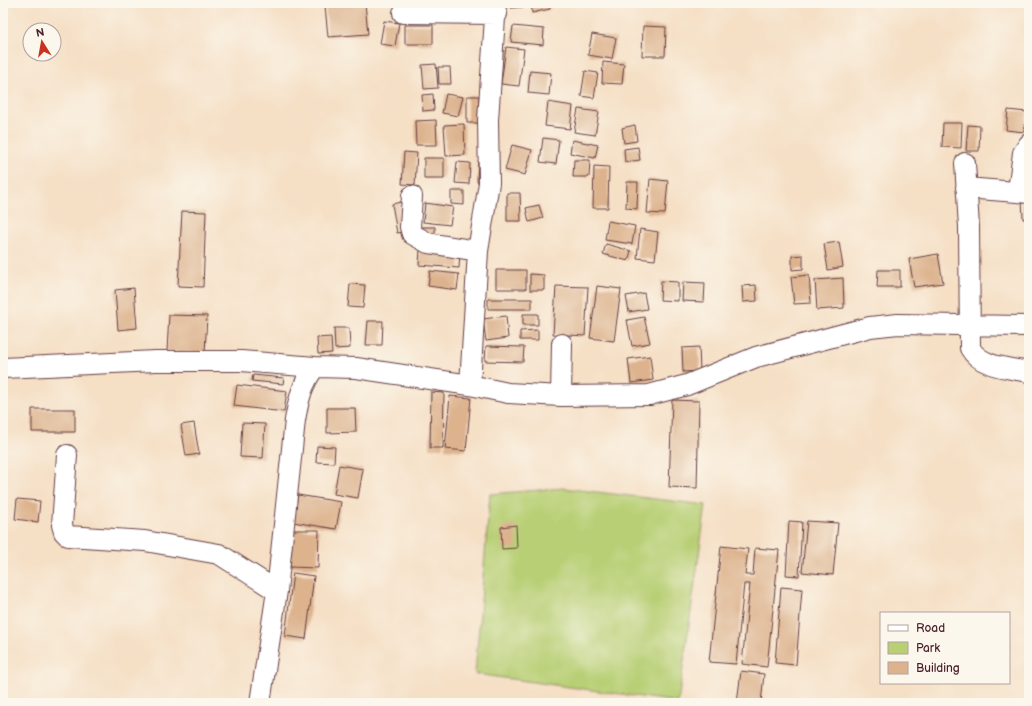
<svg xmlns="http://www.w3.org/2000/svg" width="1032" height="706" viewBox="0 0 1032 706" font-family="'Balsamiq Sans',sans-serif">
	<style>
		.green { fill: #b8cf74; stroke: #817750 }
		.building { fill: #ddb38e }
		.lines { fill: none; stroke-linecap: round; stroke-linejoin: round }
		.street-casing { stroke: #643c42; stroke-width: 22 }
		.street { stroke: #fff; stroke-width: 20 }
	</style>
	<rect width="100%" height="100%" fill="#fbf7ec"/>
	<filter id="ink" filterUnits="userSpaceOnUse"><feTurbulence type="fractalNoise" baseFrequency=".025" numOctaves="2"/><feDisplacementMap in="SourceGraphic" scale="8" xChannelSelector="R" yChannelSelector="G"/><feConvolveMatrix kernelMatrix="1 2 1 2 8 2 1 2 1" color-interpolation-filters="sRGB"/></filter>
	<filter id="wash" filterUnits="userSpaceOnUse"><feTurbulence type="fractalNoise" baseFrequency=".012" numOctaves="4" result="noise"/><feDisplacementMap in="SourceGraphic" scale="16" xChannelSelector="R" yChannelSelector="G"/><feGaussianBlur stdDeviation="0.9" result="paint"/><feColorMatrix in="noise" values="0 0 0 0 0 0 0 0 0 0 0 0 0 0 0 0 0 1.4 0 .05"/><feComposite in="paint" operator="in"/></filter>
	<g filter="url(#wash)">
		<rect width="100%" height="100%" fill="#f5dfc5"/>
		<!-- green -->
		<path class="green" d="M563,488l143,17 -28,197 -203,-28 15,-180z"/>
		<g id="blocks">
			<!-- building -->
			<path class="building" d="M365,3l3,31 -40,3 -3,-31z
				M511,3h12v4l-12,1z
				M531,3h18l1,6 -18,4z
				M384,21l15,2 -4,23 -15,-2z
				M405,25h28v19h-28z
				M513,26l31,3 -1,16 -32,-3z
				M643,26l23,1 -1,29h-23z
				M592,34l24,4 -4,21 -24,-4z
				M506,47l18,2 -5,37 -18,-2z
				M603,62l21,2 -2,20 -20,-1z
				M436,64l2,24 -14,1 -2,-24z
				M438,67h12l1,17h-12z
				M530,71l21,2 -2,22 -21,-2z
				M585,71l13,2 -4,25 -13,-2z
				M433,94l1,16 -11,1 -1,-16z
				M446,94l17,3 -5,19 -16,-3z
				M467,96h12l-1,27h-11z
				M548,102l25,4 -3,23 -25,-3z
				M578,109l21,3 -4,23 -21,-3z
				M1008,110l19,2 -3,20 -18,-2z
				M436,120l1,25h-21l-1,-24z
				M943,123h19l-1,25 -19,-1z
				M464,124l1,31 -19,1 -2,-31z
				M635,125l2,16 -13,2 -2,-15z
				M968,125l12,1 -1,25h-13z
				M543,138l16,2 -3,24 -16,-2z
				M572,140l26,5 -3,13 -25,-5z
				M512,145l20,5 -7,25 -20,-5z
				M638,147l2,13 -15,2 -1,-13z
				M404,152l13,1 -2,32 -13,-1z
				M424,158h20v21h-20z
				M574,160h16l-1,17h-16z
				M478,161l10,1 -1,21 -10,-1z
				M457,162l13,1 -1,21 -14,-1z
				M594,166l15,1 -1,41h-15z
				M650,179l18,2 -3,33 -18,-1z
				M627,182h11l-1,27 -11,-1z
				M451,191h13v14l-13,-1z
				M507,193h13l1,28h-14z
				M1029,198v21h-6l-1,-20z
				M401,202l6,29 -10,2 -5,-29z
				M425,203l28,4 -3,18 -27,-3z
				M539,205l4,13 -14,4 -3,-14z
				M182,211l24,1 -3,75 -25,-1z
				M608,221l27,5 -3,18 -27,-4z
				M417,227h18v9z
				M640,229l18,3 -3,28 -18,-2z
				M839,242l4,25 -15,3 -4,-26z
				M606,244l25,7 -3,10 -25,-7z
				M420,249l40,2 -1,17 -40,-3z
				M938,254l5,29 -29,4 -5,-28z
				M803,255v14l-11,1v-14z
				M496,270h30v19h-30z
				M878,270h22v17h-23z
				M430,271l29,3 -2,16 -29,-4z
				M530,274l14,1v15h-14z
				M809,275l2,28 -17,1 -3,-27z
				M843,278l1,30 -27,2 -2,-30z
				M661,281l17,1v19l-18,-1z
				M683,282l22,1 -1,19 -22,-1z
				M350,284l15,1 -2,23 -15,-1z
				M756,285l1,16 -14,1 -1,-16z
				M556,286l32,1 -3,49 -32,-2z
				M597,286l24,3 -7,52 -24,-3z
				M134,288l3,40 -19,2 -3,-40z
				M644,293l3,16 -18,3 -3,-16z
				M488,299h44v10h-44z
				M523,314h15v11h-15z
				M169,315l38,1 -2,37 -38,-2z
				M506,316l2,22 -22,3 -3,-22z
				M644,317l6,26 -18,3 -5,-26z
				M368,321h15l-1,24h-16z
				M334,328h15l1,20 -15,1z
				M538,330v10h-18v-9z
				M331,337l1,16 -14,1 -1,-16z
				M486,346l38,1 -1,15 -38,-1z
				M699,347l1,24 -17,1 -1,-24z
				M650,356l3,24 -22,3 -3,-24z
				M253,375l31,3 -1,6 -31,-3z
				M237,385l50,6 -3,21 -50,-6z
				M431,392l13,1 -1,55h-13z
				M450,396l21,2 -5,53 -21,-2z
				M672,400l27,1 -2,87 -28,-1z
				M327,408h28l1,24 -29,1z
				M32,409h43v23h-43z
				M194,423l5,31 -13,2 -5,-31z
				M242,423l23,1 -2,34 -23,-1z
				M317,446l18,1 -1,16 -18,-1z
				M339,465l24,4 -5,29 -24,-4z
				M298,495l43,7 -5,27 -43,-7z
				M17,499l23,2 -2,21 -23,-3z
				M789,521l13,1 -3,54 -13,-1z
				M807,521l31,2 -5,52 -31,-3z
				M516,525l1,23 -15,1 -1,-22z
				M292,530h27l-1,38 -28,-1z
				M721,546l27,3 -3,26h8l2,-27 24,2 -12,117 -25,-3 8,-80h-6l-8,80 -27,-2z
				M293,573l21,3 -8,63 -21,-3z
				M781,587l21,2 -6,76 -21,-2z
				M741,671l23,3 -3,29h-24z"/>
		</g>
	</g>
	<g filter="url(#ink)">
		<use href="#blocks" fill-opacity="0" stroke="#643c42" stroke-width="1"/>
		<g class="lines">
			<!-- street casing -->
			<g class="street-casing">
				<path id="street" d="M403,13l94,1
					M965,163l4,64 1,121c10,19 39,20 59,24
					M966,188l63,5
					M1018,191l5,-38 6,-9
					M412,196l-2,31 2,7 16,9 50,8
					M3,368l153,-7h85l74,6
					M470,385l8,-134 11,-68 -1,-63 8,-117
					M561,396l1,-52
					M67,455l-5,70 2,7 4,4 77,5 74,13 58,37
					M260,703l17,-112 18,-171c4,-22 7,-36 20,-53l41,1 114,17 38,8 53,3 88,-1 38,-10 69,-28 114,-30 28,-3 131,2"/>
			</g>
			<!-- street -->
			<use href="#street" class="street"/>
		</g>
	</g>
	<!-- margin -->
	<rect width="1032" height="706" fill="none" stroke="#fbf7ec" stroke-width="16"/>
	<!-- legend -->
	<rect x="880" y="612" width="130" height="72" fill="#fbf7ec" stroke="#b4a19f"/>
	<rect x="888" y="625" width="20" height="6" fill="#ffffff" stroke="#b4a19f"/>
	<text x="916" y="632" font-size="12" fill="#4a1f2b">Road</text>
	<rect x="888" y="642" width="20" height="12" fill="#b8cf74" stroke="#b4a19f"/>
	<text x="916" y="652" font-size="12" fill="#4a1f2b">Park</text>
	<rect x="888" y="662" width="20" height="12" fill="#ddb38e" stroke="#b4a19f"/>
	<text x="916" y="672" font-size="12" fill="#4a1f2b">Building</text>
	<!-- north arrow -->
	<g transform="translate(42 42) rotate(349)"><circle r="19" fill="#fbf7ec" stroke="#b4a19f"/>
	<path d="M0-3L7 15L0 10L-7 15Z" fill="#c8321e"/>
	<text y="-6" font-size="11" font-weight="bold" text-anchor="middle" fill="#4a1f2b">N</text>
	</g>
</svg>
